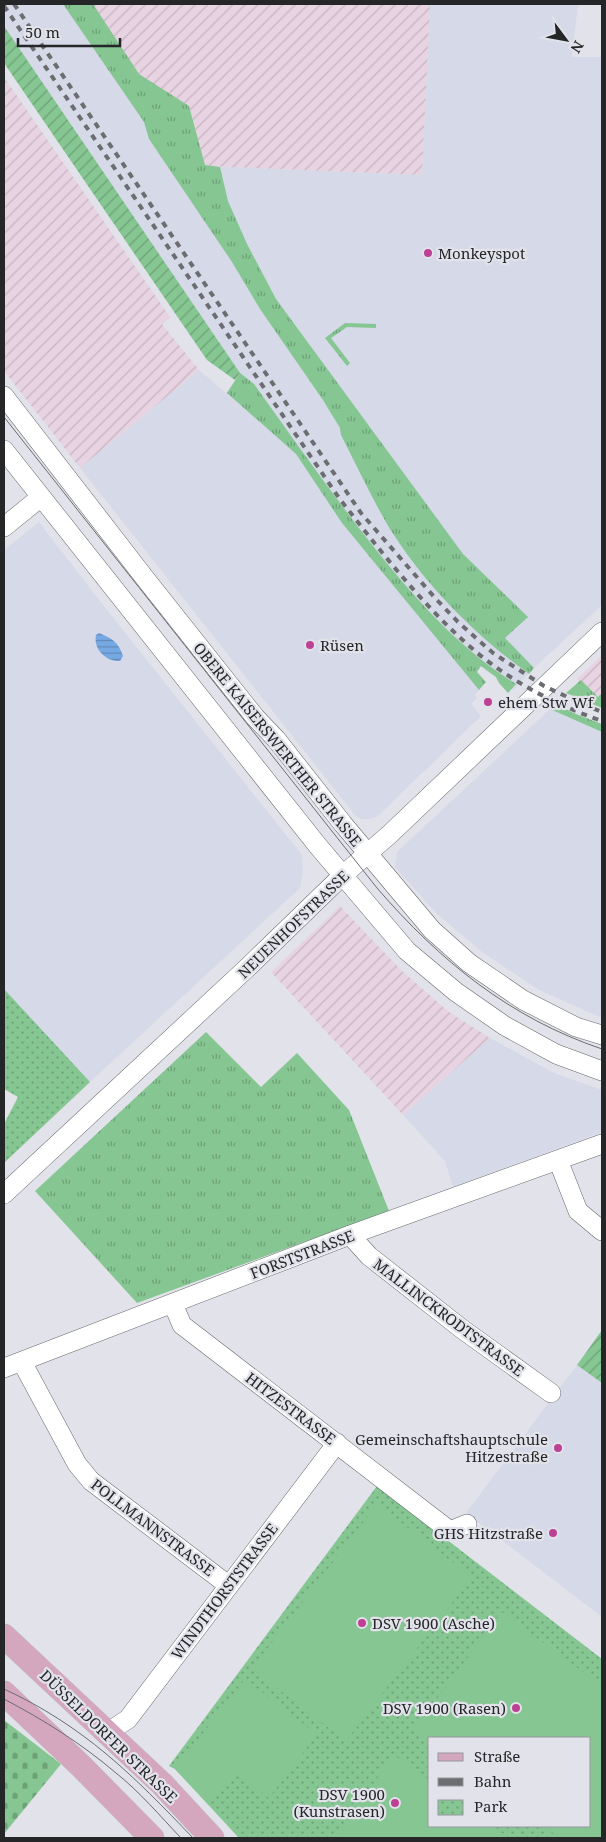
<svg xmlns="http://www.w3.org/2000/svg" width="606" height="1842" viewBox="0 0 606 1842" font-family="'Noto Serif',serif">
	<style>
		.built { fill: #d6d9e7 }
		.industrial { fill: url(#industrial-furrows) }
		.grass { fill: url(#grass-tufts) }
		.cemetery { fill: url(#cemetery-stones) }
		.park { fill: url(#park-dots); fill-rule: evenodd }
		.garden { fill: url(#garden-furrows) }
		.pitch { fill: #85c692 }
		.water { fill: url(#water-rules) }
		.lines { fill: none; stroke-linecap: round; stroke-linejoin: round }
		.minor-casing { stroke: #68696f; stroke-width: 20 }
		.major-casing { stroke: #c2c2c3; stroke-width: 25 }
		.minor { stroke: #fff; stroke-width: 19 }
		.major { stroke: #d4a7bf; stroke-width: 24 }
		.tram { stroke: #6c6d71; stroke-width: 1 }
		.rail { stroke: #6c6d71; stroke-width: 4; stroke-dasharray: 6 6; stroke-linecap: butt }
		.poi-dot { fill: #bc4194; stroke: #e2e3ea; stroke-width: 2 }
		.labels { text-anchor: middle; dominant-baseline: central; stroke-width: 4.5; stroke-linejoin: round; paint-order: stroke }
		.poi-label { font-size: 15px; fill: #252628; stroke: #e2e3ea; text-anchor: start }
		.street-label { font-size: 15px; fill: #252628; stroke: #e2e3ea }
	</style>
	<defs>
		<pattern id="industrial-furrows" width="10" height="10" patternUnits="userSpaceOnUse" patternTransform="scale(1.25)"><rect width="10" height="10" fill="#e7d3e2"/><path d="M-1 1l2-2M0 10L10 0M9 11l2-2" fill="none" stroke="#c6b5c2"/></pattern>
		<pattern id="grass-tufts" width="24" height="20" patternUnits="userSpaceOnUse" patternTransform="scale(1.25)"><rect width="24" height="20" fill="#85c692"/><path d="M3 7l-1-3M5 7V3M7 7l1-3M15 17l-1-3M17 17v-4M19 17l1-3" fill="none" stroke="#6da177"/></pattern>
		<pattern id="cemetery-stones" width="16" height="16" patternUnits="userSpaceOnUse" patternTransform="scale(1.25)"><rect width="16" height="16" fill="#85c692"/><path d="M2 7V4a2 2 0 0 1 4 0v3zM10 15v-3a2 2 0 0 1 4 0v3z" fill="#6da177"/></pattern>
		<pattern id="park-dots" width="8" height="8" patternUnits="userSpaceOnUse" patternTransform="scale(1.25)"><rect width="8" height="8" fill="#85c692"/><path d="M2 2h.1M6 6h.1" fill="none" stroke="#6da177" stroke-width="1.8" stroke-linecap="round"/></pattern>
		<pattern id="garden-furrows" width="10" height="10" patternUnits="userSpaceOnUse" patternTransform="scale(1.25)"><rect width="10" height="10" fill="#85c692"/><path d="M-1 1l2-2M0 10L10 0M9 11l2-2" fill="none" stroke="#6da177"/></pattern>
		<pattern id="water-rules" width="6" height="5" patternUnits="userSpaceOnUse" patternTransform="scale(1.25)"><rect width="6" height="5" fill="#76a9e3"/><path d="M0 2.5h6" fill="none" stroke="#6189b8"/></pattern>
	</defs>
	<rect width="100%" height="100%" fill="#e2e3ea"/>
	<!-- built -->
	<path class="built" d="M4,4h59l81,118 61,44 217,9 8,-171h148l-6,53h30v548l-68,63 -21,22 -46,-33 -66,-62 78,95 -4,5 2,3 -6,6 10,12 -104,101 -9,2h-8l-5,-4 -275,-347 119,-98 27,23 14,-20 -236,-347z
		M39,522l57,74 206,259 1,16 -3,17 -210,194 -86,-93v-439z
		M550,709l52,23v286l-63,-28 -57,-38 -45,-38 -42,-47 2,-15z
		M490,1038l64,35 48,17v42l-149,55 -8,-26 -42,-46z
		M577,1365l25,18v234l-136,-104z"/>
	<!-- industrial -->
	<path class="industrial" d="M63,4h367l-8,171 -217,-9 -16,-60 -45,16z
		M4,77l166,240 -8,7 37,46 -119,98 -76,-97z
		M602,655v46l-5,-1 -20,-21z
		M340,906l61,64 48,42 41,26 -87,77 -132,-143z"/>
	<!-- grass -->
	<path class="grass" d="M63,4h30l46,70 50,32 16,59 15,2 8,34 19,43 29,55 187,255 65,63 -23,21 29,30 -5,6c-54,-39 -103,-88 -139,-145 -18,-30 -33,-63 -49,-94l-1,-7 -17,-28 -63,-91 -28,-47 -83,-123 -5,-17z
		M345,323l31,1v4l-29,-1 -16,11 19,25 -3,3 -22,-28z
		M240,373l14,11c40,56 80,113 123,167 41,51 83,98 139,133l-8,9 -9,-10 -3,-6 -15,-11 -4,6 9,10 -7,8 -137,-167 -46,-69 -69,-61z
		M581,680l17,17 4,-4v15l-36,-15z
		M555,704l21,10 26,10v8l-52,-23z
		M206,1032l55,55 36,-34 52,57 40,101 -252,92 -102,-112z"/>
	<!-- cemetery -->
	<path class="cemetery" d="M4,1720l57,44 -57,70z"/>
	<!-- park -->
	<path class="park" d="M4,989l86,93 -86,81v-39l14,-27 -14,-8z
		M377,1486l225,173v179h-363l-64,-69 -6,-3zM430,1738h160v88h-160z"/>
	<!-- garden -->
	<path class="garden" d="M4,26l236,347 -5,7 -28,-20 -203,-297z
		M602,1330v53l-25,-18z"/>
	<!-- pitch -->
	<path class="pitch" d="M377,1504l95,73 -126,164 -94,-72z
		M502,1612l100,74v152h-42l-17,-12h47v-88h-160v3l-16,-12z
		M245,1679l72,55 -48,64 -35,-25 -25,32 -34,-36z
		M394,1755l36,26v45h62l17,12h-175z"/>
	<!-- water -->
	<path class="water" d="M99,633c13,5 20,10 24,23l-3,5c-14,1 -27,-12 -24,-26z"/>
	<g class="lines">
		<!-- minor casing -->
		<g class="minor-casing">
			<path id="minor" d="M4,396l140,181 111,140 21,22 67,85 89,106 37,33 54,37 53,27 26,8
				M4,450l314,396 89,105 49,41 49,34 51,28 46,17
				M4,527l37,-30
				M558,1160l20,51 24,20
				M4,1194l243,-226 95,-92 48,-42 212,-202
				M350,1235l19,21 93,73 89,64
				M173,1304l9,21 268,206 17,-7
				M22,1362l55,102 14,17 137,104
				M4,1368l346,-133 252,-91
				M107,1733l21,-14 209,-276"/>
		</g>
		<!-- major casing -->
		<g class="major-casing">
			<path id="major" d="M4,1636l158,148 50,54
				M4,1693l76,72 72,73"/>
		</g>
		<!-- minor -->
		<use href="#minor" class="minor"/>
		<!-- major -->
		<use href="#major" class="major"/>
		<!-- tram -->
		<path class="tram" d="M4,417l373,471c63,73 133,130 225,161
			M4,1689c80,37 129,86 189,149
			M4,1699c40,21 78,45 112,74 24,19 44,43 65,65"/>
		<!-- rail -->
		<path class="rail" d="M14,4l347,509 75,86 22,23 35,31 51,33 36,17 22,9
			M4,6l335,492c39,50 80,103 128,146 39,35 86,60 135,77"/>
	</g>
	<!-- markers -->
	<g class="poi-dot">
		<circle cx="428" cy="253" r="5"/>
		<circle cx="310" cy="645" r="5"/>
		<circle cx="488" cy="702" r="5"/>
		<circle cx="558" cy="1448" r="5"/>
		<circle cx="553" cy="1533" r="5"/>
		<circle cx="362" cy="1623" r="5"/>
		<circle cx="516" cy="1708" r="5"/>
		<circle cx="395" cy="1803" r="5"/>
	</g>
	<g class="labels">
		<!-- poi labels -->
		<g class="poi-label">
			<text x="438" y="253">Monkeyspot</text>
			<text x="320" y="645">Rüsen</text>
			<text x="498" y="702">ehem Stw Wf</text>
			<text x="548" y="1439" text-anchor="end">Gemeinschaftshauptschule<tspan x="548" dy="17">Hitzestraße</tspan></text>
			<text x="543" y="1533" text-anchor="end">GHS Hitzstraße</text>
			<text x="372" y="1623">DSV 1900 (Asche)</text>
			<text x="506" y="1708" text-anchor="end">DSV 1900 (Rasen)</text>
			<text x="385" y="1794" text-anchor="end">DSV 1900<tspan x="385" dy="17">(Kunstrasen)</tspan></text>
		</g>
		<!-- street labels -->
		<g class="street-label">
			<text transform="translate(278 744) rotate(51)">OBERE KAISERSWERTHER STRASSE</text>
			<text transform="translate(293 924) rotate(-44)">NEUENHOFSTRASSE</text>
			<text transform="translate(302 1254) rotate(-21)">FORSTSTRASSE</text>
			<text transform="translate(449 1317) rotate(37)">MALLINCKRODTSTRASSE</text>
			<text transform="translate(291 1408) rotate(37)">HITZESTRASSE</text>
			<text transform="translate(153 1527) rotate(37)">POLLMANNSTRASSE</text>
			<text transform="translate(224 1591) rotate(-53)">WINDTHORSTSTRASSE</text>
			<text transform="translate(109 1736) rotate(44)">DÜSSELDORFER STRASSE</text>
		</g>
	</g>
	<!-- border -->
	<rect width="606" height="1842" fill="none" stroke="#252628" stroke-width="10"/>
	<!-- legend -->
	<rect x="428" y="1737" width="162" height="90" fill="#e2e3ea" stroke="#96979c"/>
	<rect x="438" y="1753" width="25" height="8" fill="#d4a7bf" stroke="#96979c"/>
	<text x="474" y="1762" font-size="15" fill="#252628">Straße</text>
	<rect x="438" y="1778" width="25" height="8" fill="#6c6d71" stroke="#96979c"/>
	<text x="474" y="1787" font-size="15" fill="#252628">Bahn</text>
	<rect x="438" y="1800" width="25" height="15" fill="url(#park-dots)" stroke="#96979c"/>
	<text x="474" y="1812" font-size="15" fill="#252628">Park</text>
	<!-- north arrow -->
	<g transform="translate(566 40) rotate(122)" stroke="#e2e3ea" stroke-width="4" paint-order="stroke">
	<path d="M0-4L9 19L0 12L-9 19Z" fill="#252628"/>
	<text y="-8" font-size="14" font-weight="bold" text-anchor="middle" fill="#252628">N</text>
	</g>
	<!-- scale -->
	<path d="M18 38v8h102v-8" fill="none" stroke="#252628" stroke-width="2.5"/>
	<text x="25" y="38" font-size="15" fill="#252628" stroke="#e2e3ea" stroke-width="4" paint-order="stroke">50 m</text>
</svg>
